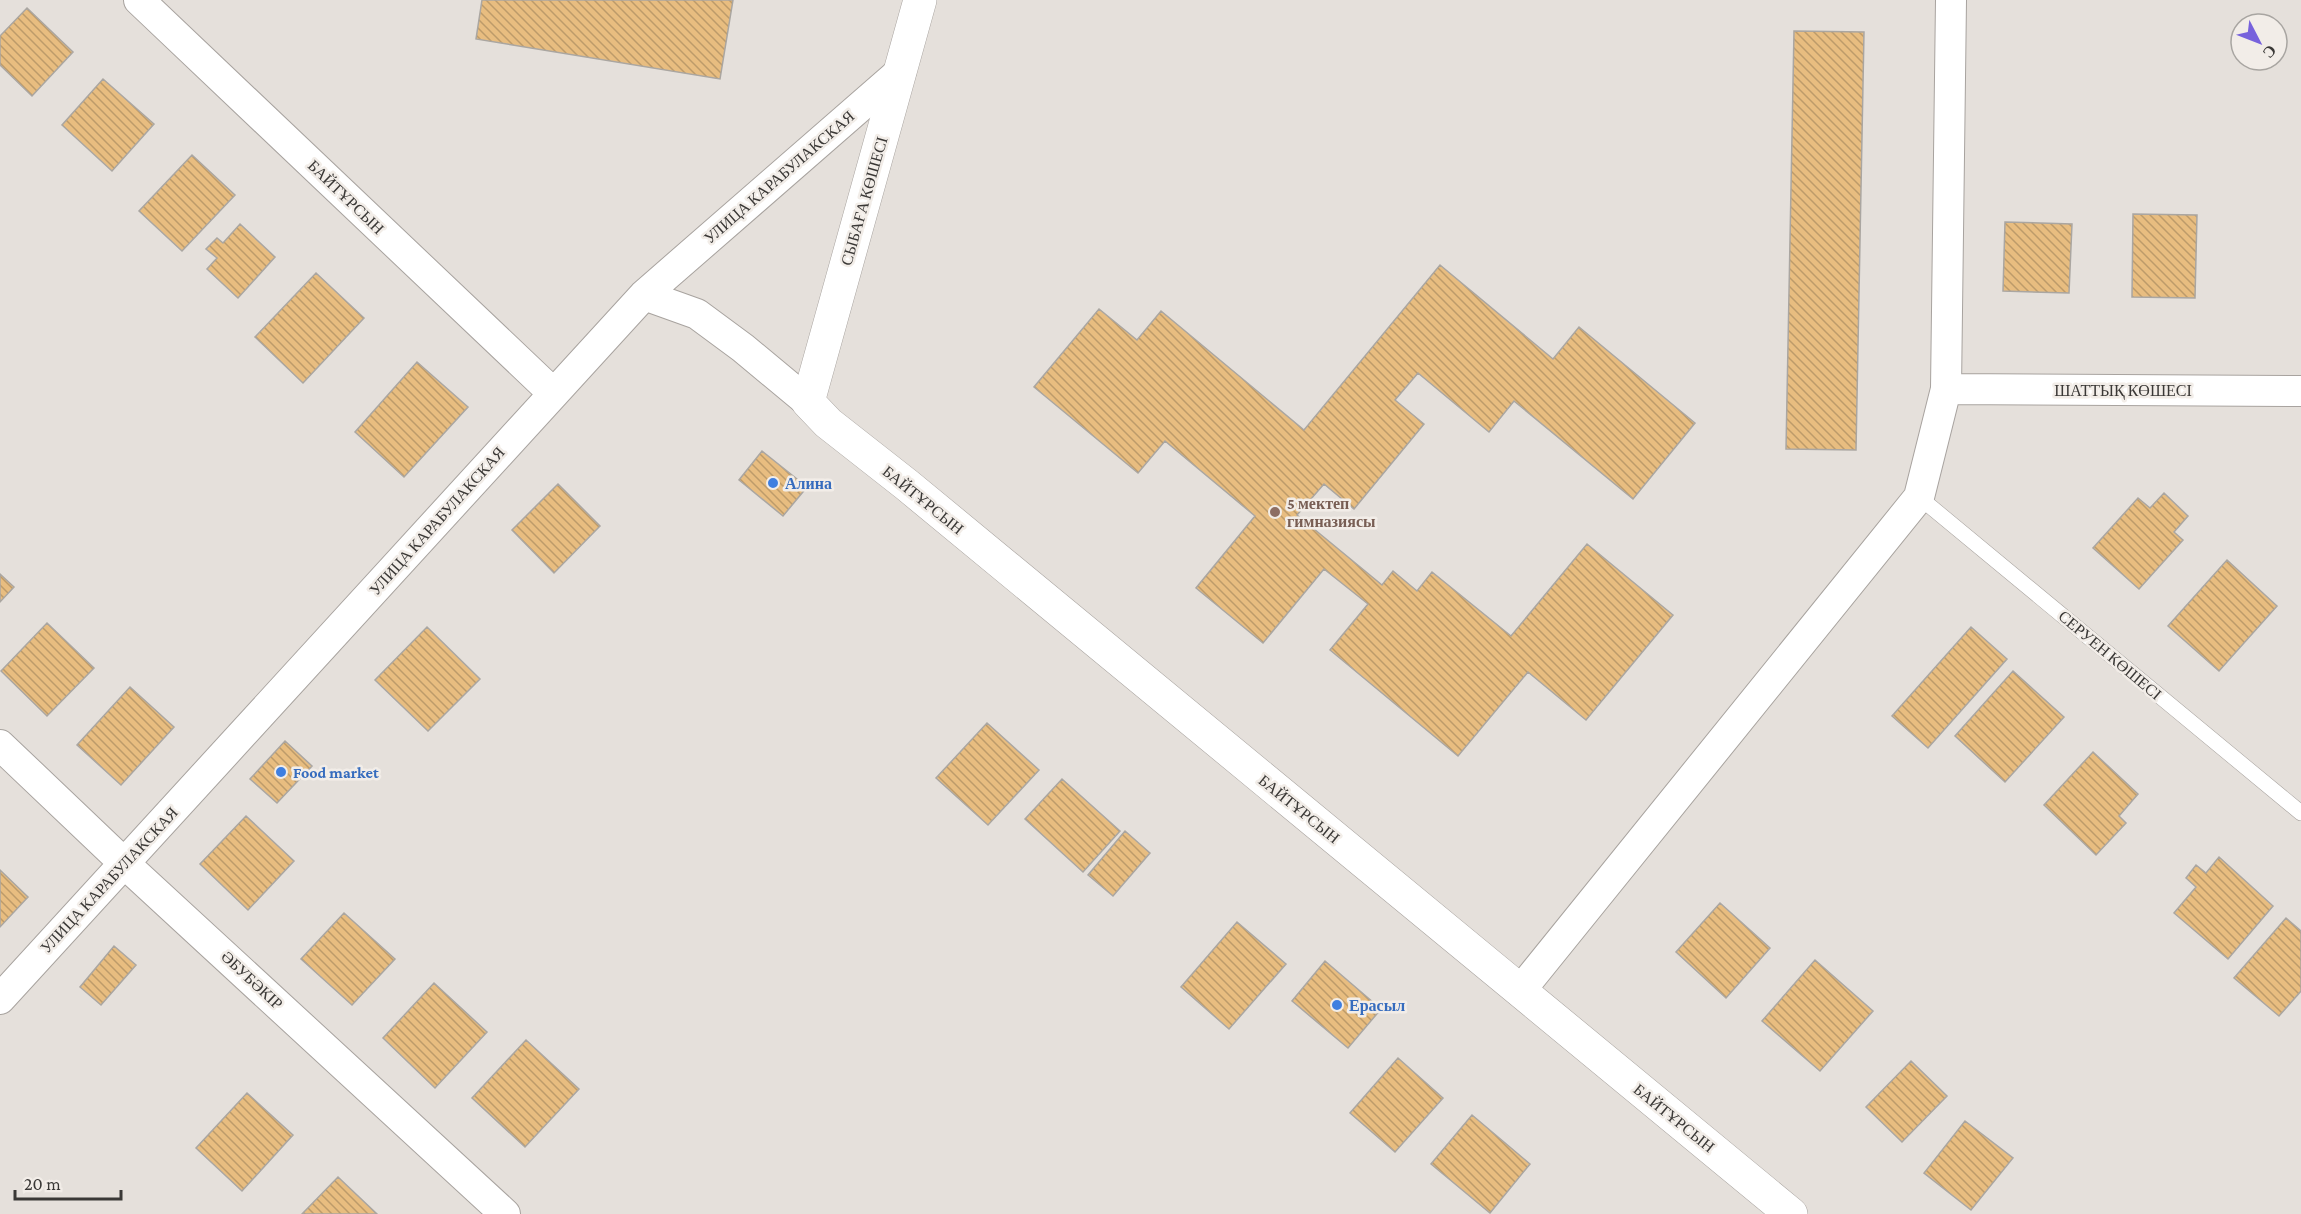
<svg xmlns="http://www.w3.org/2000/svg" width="2301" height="1214" viewBox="0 0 2301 1214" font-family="'Crimson Pro',serif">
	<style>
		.building { fill: url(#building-back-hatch); stroke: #aaa6a1; stroke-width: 1.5 }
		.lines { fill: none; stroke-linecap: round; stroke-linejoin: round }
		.service-casing { stroke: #a8a39f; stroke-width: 16 }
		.minor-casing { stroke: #a8a39f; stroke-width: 32 }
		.tertiary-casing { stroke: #a8a39f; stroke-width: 34 }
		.service { stroke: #fff; stroke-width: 15 }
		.minor { stroke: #fff; stroke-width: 30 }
		.tertiary { stroke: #fff; stroke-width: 33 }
		.shop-dot { fill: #3f7fe0; stroke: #f2ede8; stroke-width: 2 }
		.education-dot { fill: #8d6e63; stroke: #f2ede8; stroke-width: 2 }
		.labels { text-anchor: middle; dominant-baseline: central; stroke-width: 5; stroke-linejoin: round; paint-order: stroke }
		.street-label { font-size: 16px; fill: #3a3836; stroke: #f2ede8 }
		.shop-label { font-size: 16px; font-weight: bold; fill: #366cbe; stroke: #f2ede8; text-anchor: start }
		.education-label { font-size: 16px; font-weight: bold; fill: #785e54; stroke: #f2ede8; text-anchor: start }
	</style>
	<defs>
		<pattern id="building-back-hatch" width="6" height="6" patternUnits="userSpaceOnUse" patternTransform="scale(1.5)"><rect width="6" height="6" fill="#e8bd80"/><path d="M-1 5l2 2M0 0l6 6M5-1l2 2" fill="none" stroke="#bd9b6a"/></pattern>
	</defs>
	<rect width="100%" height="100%" fill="#e5e0db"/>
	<!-- building -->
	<path class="building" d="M482,0h251l-13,79 -244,-40z
		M27,8l46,44 -41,44 -32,-31v-29z
		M1794,31l70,1 -8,418 -70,-1z
		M103,79l51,45 -42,47 -50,-46z
		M192,155l43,40 -53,56 -43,-40z
		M2133,214l64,1 -2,83 -63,-1z
		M2005,222l67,2 -3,69 -66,-2z
		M240,224l35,33 -37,41 -31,-29 10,-11 -11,-9 11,-11 6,5z
		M1440,265l113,94 26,-32 116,96 -62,76 -119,-98 -25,31 -71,-59 -23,27 29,24 -70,85 -30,-25 -27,31 85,70 11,-14 24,20 15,-19 79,64 76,-92 86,71 -87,105 -58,-48 -70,84 -128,-106 38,-46 -44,-35 -61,74 -67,-55 59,-72 -90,-75 -27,32 -104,-86 65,-78 38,31 24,-29 143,119z
		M316,273l48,45 -61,65 -48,-46z
		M417,362l51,45 -64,70 -49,-45z
		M762,451l45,36 -24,29 -44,-36z
		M558,484l42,42 -46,47 -42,-43z
		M2164,493l24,23 -14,16 9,8 -44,49 -46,-41 45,-50 12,10z
		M2227,560l50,46 -58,65 -51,-45z
		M0,574l14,13 -14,15z
		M47,623l47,45 -47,48 -46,-45z
		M427,627l53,52 -52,52 -53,-51z
		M1971,627l36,32 -79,89 -36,-32z
		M2013,671l51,46 -59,65 -50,-46z
		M130,687l44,40 -53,58 -44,-40z
		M987,723l52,47 -51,55 -52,-47z
		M285,741l27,25 -35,37 -27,-24z
		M2093,752l45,42 -19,22 7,7 -30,32 -52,-50z
		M1062,779l58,52 -37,41 -58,-53z
		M246,816l48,45 -46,49 -48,-46z
		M1125,831l25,22 -37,43 -25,-21z
		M2219,857l54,49 -45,53 -54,-46 22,-26 -10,-9 10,-13 10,8z
		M0,870l28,27 -28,30z
		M1720,903l50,45 -44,50 -50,-46z
		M344,913l51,46 -43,46 -51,-46z
		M2286,918l15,13v60l-22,25 -45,-38z
		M1237,922l49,42 -57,65 -48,-42z
		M114,946l22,19 -35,40 -21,-18z
		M1815,960l58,51 -53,60 -58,-50z
		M1325,961l56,48 -33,39 -56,-47z
		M434,983l53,49 -52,56 -52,-50z
		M526,1040l53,49 -54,58 -53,-49z
		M1398,1058l45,40 -48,54 -45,-39z
		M1911,1061l36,35 -45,46 -36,-35z
		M247,1093l46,42 -51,56 -46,-43z
		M1472,1115l58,49 -40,49 -59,-49z
		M1965,1121l48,37 -42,52 -47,-37z
		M338,1177l39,37h-75z"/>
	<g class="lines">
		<!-- service casing -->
		<g class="service-casing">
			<path id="service" d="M1919,497l382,316"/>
		</g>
		<!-- minor casing -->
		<g class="minor-casing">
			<path id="minor" d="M139,0l414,393
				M644,295l53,19 46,34 65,54
				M1946,389l355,2
				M0,745l125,119 380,350
				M1520,991l399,-494 27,-108 5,-389
				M0,999l644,-704 257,-224"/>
		</g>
		<!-- tertiary casing -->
		<g class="tertiary-casing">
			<path id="tertiary" d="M920,0l-112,402 20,21 79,62 884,729"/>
		</g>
		<!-- service -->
		<use href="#service" class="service"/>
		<!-- minor -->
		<use href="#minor" class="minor"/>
		<!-- tertiary -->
		<use href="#tertiary" class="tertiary"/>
	</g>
	<!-- markers -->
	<g class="shop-dot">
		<circle cx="773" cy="483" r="6"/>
		<circle cx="281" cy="772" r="6"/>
		<circle cx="1337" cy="1005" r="6"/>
	</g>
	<circle class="education-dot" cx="1275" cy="512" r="6"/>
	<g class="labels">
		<!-- street labels -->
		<g class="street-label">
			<text transform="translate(779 177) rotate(-41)">УЛИЦА КАРАБУЛАКСКАЯ</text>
			<text transform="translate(346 197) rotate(44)">БАЙТҰРСЫН</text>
			<text transform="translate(864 201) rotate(-74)">СЫБАҒА КӨШЕСІ</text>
			<text x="2123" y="390">ШАТТЫҚ КӨШЕСІ</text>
			<text transform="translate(923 500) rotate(39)">БАЙТҰРСЫН</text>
			<text transform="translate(437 521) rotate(-48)">УЛИЦА КАРАБУЛАКСКАЯ</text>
			<text transform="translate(2110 655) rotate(40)">СЕРУЕН КӨШЕСІ</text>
			<text transform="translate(1299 809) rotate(39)">БАЙТҰРСЫН</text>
			<text transform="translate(109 880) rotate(-47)">УЛИЦА КАРАБУЛАКСКАЯ</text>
			<text transform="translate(252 980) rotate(43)">ӘБУБӘКІР</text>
			<text transform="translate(1674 1118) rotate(39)">БАЙТҰРСЫН</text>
		</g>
		<!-- shop labels -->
		<g class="shop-label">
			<text x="785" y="483">Алина</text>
			<text x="293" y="772">Food market</text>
			<text x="1349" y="1005">Ерасыл</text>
		</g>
		<!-- education labels -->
		<g class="education-label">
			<text x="1287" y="503">5 мектеп<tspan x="1287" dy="18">гимназиясы</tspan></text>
		</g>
	</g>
	<!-- north arrow -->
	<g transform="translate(2259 42) rotate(132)"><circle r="28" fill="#f2ede8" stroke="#a8a5a1" stroke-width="1.5"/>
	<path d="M0-4.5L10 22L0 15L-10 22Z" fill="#7762dc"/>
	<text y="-9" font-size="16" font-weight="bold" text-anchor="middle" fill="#3a3836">С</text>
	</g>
	<!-- scale -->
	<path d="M15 1190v9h106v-9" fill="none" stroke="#3a3836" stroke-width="3"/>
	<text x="24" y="1190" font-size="18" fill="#3a3836" stroke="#f2ede8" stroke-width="4.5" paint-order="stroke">20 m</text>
</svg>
